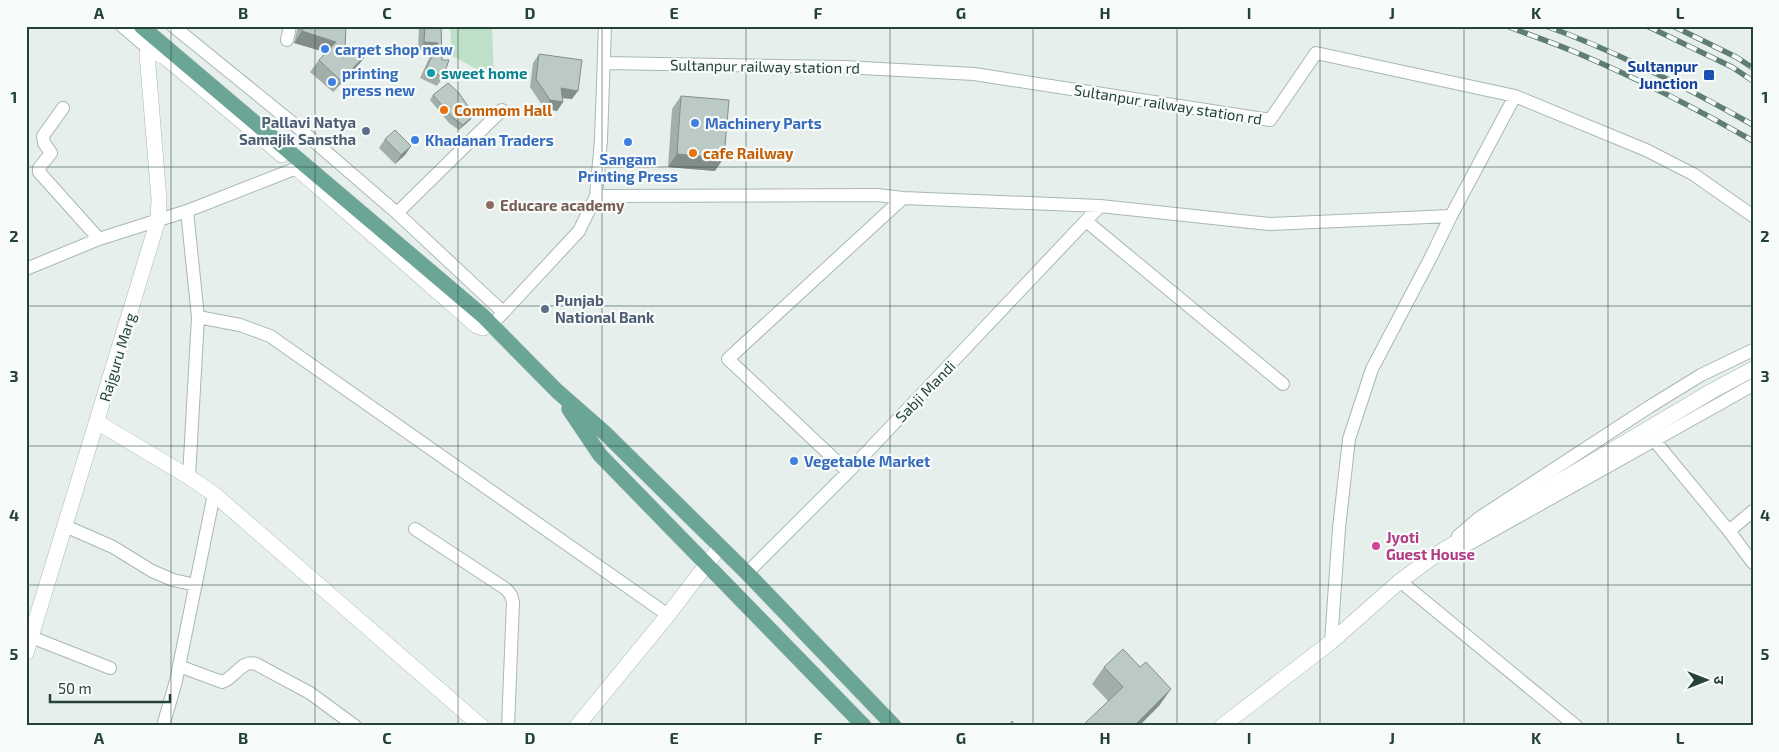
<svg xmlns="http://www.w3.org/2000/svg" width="1779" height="752" viewBox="0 0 1779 752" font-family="'Exo 2','Noto Sans Devanagari',sans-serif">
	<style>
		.green { fill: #bfe0c8 }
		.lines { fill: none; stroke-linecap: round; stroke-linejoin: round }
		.minor-casing { stroke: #a8b8b2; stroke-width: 14 }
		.tertiary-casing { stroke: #a8b8b2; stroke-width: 16 }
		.primary-casing { stroke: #c2cac8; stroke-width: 16 }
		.minor { stroke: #fff; stroke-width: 12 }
		.tertiary { stroke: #fff; stroke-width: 15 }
		.primary { stroke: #6aa596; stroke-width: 15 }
		.rail-casing { stroke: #5f7d75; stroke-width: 5.5 }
		.rail { stroke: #f7fbf9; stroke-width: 4; stroke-dasharray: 11; stroke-linecap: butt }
		.wall { fill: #a1aea9 }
		.shaded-wall { fill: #838d89 }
		.building { fill: #bbcac4; stroke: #838d89 }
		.grid { fill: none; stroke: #24423a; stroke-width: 1; stroke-opacity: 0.55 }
		.shop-dot { fill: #3f7fe0; stroke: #f7fbf9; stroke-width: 2 }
		.culture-dot { fill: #0f9aa8; stroke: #f7fbf9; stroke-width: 2 }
		.transit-dot { fill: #1a4fb4; stroke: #f7fbf9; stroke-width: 2 }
		.food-dot { fill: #e8710a; stroke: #f7fbf9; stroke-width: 2 }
		.service-dot { fill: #5c6f8a; stroke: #f7fbf9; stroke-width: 2 }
		.education-dot { fill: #8d6e63; stroke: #f7fbf9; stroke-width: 2 }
		.hotel-dot { fill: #d1479c; stroke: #f7fbf9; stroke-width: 2 }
		.labels { text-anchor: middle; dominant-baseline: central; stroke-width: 4.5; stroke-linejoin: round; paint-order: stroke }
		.shop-label { font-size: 15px; font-weight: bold; fill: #366cbe; stroke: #f7fbf9; text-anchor: start }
		.street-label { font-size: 15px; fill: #24423a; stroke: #f7fbf9 }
		.transit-label { font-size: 15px; font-weight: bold; fill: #164399; stroke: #f7fbf9; text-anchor: end }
		.culture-label { font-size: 15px; font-weight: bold; fill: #0d838f; stroke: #f7fbf9; text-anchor: start }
		.food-label { font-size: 15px; font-weight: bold; fill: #c56008; stroke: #f7fbf9; text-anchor: start }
		.service-label { font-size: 15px; font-weight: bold; fill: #4e5e75; stroke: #f7fbf9; text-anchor: end }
		.education-label { font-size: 15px; font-weight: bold; fill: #785e54; stroke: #f7fbf9; text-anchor: start }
		.hotel-label { font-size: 15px; font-weight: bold; fill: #b23c85; stroke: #f7fbf9; text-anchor: start }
		.neatline { fill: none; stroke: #24423a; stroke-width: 2 }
		.grid-label { font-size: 16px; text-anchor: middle; font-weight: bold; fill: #24423a }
	</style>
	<rect width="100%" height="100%" fill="#e6efeb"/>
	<!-- green -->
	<path class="green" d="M450,26h42l2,52 -42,-22z"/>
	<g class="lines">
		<!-- minor casing -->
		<g class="minor-casing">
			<path id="minor" d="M122,26l29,25
				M173,26l122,99 102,88 106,99
				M287,40l3,-14
				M604,63l239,4 131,7 296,46 46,-67 199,43 131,54 47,24 60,42
				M63,108l-20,28 1,7 7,10 -12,15v4l60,67
				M596,196l281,-1 26,3 197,8 169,18 182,-8
				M187,211l11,106 -9,160
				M397,213l105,-103
				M1086,221l197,163
				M26,269l73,-30 88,-28 110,-43
				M198,317l42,8 30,11 398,279
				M499,317l80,-86 17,-35 5,-56 4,-114
				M1654,440l75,91 24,-20
				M848,472l-120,-113 175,-161
				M65,526l48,21 39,24 21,9 23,5
				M415,529l91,60 5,6 2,7 -5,124
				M1729,531l24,32
				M1458,536l21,-18 170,-111 52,-32 52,-25
				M1453,549l18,-6 282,-158
				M747,573l101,-101 252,-266
				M1400,581l176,145
				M31,637l79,31
				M1331,642l8,-114 10,-89 23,-70 59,-112 20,-41 64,-120
				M179,666l43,16c13,-4 20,-23 34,-18l54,29 45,33
				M163,726l13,-45 38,-187"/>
		</g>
		<!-- tertiary casing -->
		<g class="tertiary-casing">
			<path id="tertiary" d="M299,170l178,156 6,2 9,-4
				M97,422l92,55 25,17 267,232
				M26,653l132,-433 1,-21 -12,-145 4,-3 14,6 117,98
				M577,726l91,-111 52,-68
				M1222,726l109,-84 69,-61 37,-27 275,-163 41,-22"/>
		</g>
		<!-- primary casing -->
		<g class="primary-casing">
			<path id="primary" d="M141,26l342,290 74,75 49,43 141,139 147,153
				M569,409l31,46 264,271"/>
		</g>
		<!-- minor -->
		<use href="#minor" class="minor"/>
		<!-- tertiary -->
		<use href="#tertiary" class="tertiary"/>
		<!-- primary -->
		<use href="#primary" class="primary"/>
		<!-- rail casing -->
		<g class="rail-casing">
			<path id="rail" d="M1507,26c25,10 50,18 75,29 59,25 115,54 171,86
				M1546,26c72,26 140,61 207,99
				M1647,26l85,41 21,14
				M1673,26l63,31 17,11"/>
		</g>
		<!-- rail -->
		<use href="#rail" class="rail"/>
	</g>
	<!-- wall -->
	<path class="wall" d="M298,26h48l-1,23 23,3 -8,11 -27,29 -23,-20 9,-12 7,-8 -32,-9z
		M419,26h22l2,51 -6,9 -17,-8 12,-26 -14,-2 1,-23z
		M539,54l33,45 -10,-1 1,4 -6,9 -13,-3 -14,-21 3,-24z
		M433,95l41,20 -4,5 -11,10 -10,-7 -19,-23z
		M681,96l34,75 -47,-4 4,-58z
		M385,139l26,7 -6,9 -10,9 -16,-16z
		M1104,667l55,39 -51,-5 -16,-17z"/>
	<!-- shaded-wall -->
	<path class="shaded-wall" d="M302,31l34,11 -8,11 -34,-10z
		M424,42l14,1 -6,9 -14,-2z
		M368,52l-8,11 -27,29 8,-11z
		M561,88l17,3 -6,8 -17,-2z
		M550,100l13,2 -6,9 -13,-3z
		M474,115l-4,5 -11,10 4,-5z
		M411,146l-6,9 -10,9 6,-9z
		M677,154l47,4 -9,13 -47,-4z
		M1171,689l-12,17 -20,20h-5z"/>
	<!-- building -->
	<path class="building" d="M304,26h42l-1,23 23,3 -27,29 -22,-21 17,-18 -34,-11z
		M425,26h16l1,34h7l-6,17 -17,-8 12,-26 -14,-1z
		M539,54l43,6 -4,31 -17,-3 2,14 -13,-2 -14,-21z
		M448,83l11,10 15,22 -11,10 -10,-7 -20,-23z
		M681,96l48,4 -5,58 -47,-4z
		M395,130l16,16 -10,9 -16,-16z
		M1123,649l17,18 6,-5 25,27 -37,37h-52l41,-39 -19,-20z
		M1012,721l5,5h-9z"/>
	<!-- grid -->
	<path class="grid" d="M171,26v700M315,26v700M458,26v700M602,26v700M746,26v700M890,26v700M1033,26v700M1177,26v700M1320,26v700M1464,26v700M1608,26v700M26,167h1727M26,306h1727M26,446h1727M26,585h1727"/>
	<!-- markers -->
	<g class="shop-dot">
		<circle cx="325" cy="49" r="5"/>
		<circle cx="332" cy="82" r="5"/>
		<circle cx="695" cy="123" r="5"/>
		<circle cx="415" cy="140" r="5"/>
		<circle cx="628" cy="142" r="5"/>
		<circle cx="794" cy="461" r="5"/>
	</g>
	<circle class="culture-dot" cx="431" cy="73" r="5"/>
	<rect class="transit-dot" x="1703" y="69" width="12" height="12" rx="2.5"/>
	<g class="food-dot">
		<circle cx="444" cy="110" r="5"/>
		<circle cx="693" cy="153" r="5"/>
	</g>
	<g class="service-dot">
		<circle cx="366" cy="131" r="5"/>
		<circle cx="545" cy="309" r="5"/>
	</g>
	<circle class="education-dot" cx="490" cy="205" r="5"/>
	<circle class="hotel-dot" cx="1376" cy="546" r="5"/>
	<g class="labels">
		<!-- shop labels -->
		<g class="shop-label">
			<text x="335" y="49">carpet shop new</text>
			<text x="342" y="73">printing<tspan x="342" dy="17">press new</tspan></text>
			<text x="705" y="123">Machinery Parts</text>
			<text x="425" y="140">Khadanan Traders</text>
			<text x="628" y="159" text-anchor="middle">Sangam<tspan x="628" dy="17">Printing Press</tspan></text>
			<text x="804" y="461">Vegetable Market</text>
		</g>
		<!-- street labels -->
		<g class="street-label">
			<text transform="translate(765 66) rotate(1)">Sultanpur railway station rd</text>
			<text transform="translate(1168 104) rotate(9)">Sultanpur railway station rd</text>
			<text transform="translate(117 357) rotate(-73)">Rajguru Marg</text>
			<text transform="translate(925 391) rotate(-46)">Sabji Mandi</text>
		</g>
		<!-- transit labels -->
		<g class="transit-label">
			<text x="1698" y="66">Sultanpur<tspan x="1698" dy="17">Junction</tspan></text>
		</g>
		<!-- culture labels -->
		<g class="culture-label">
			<text x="441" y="73">sweet home</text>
		</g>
		<!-- food labels -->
		<g class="food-label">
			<text x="454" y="110">Commom Hall</text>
			<text x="703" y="153">cafe Railway</text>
		</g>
		<!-- service labels -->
		<g class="service-label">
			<text x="356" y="122">Pallavi Natya<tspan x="356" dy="17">Samajik Sanstha</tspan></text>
			<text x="555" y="300" text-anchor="start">Punjab<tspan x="555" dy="17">National Bank</tspan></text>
		</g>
		<!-- education labels -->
		<g class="education-label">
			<text x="500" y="205">Educare academy</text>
		</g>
		<!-- hotel labels -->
		<g class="hotel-label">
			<text x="1386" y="537">Jyoti<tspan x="1386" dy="17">Guest House</tspan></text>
		</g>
	</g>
	<!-- border -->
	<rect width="1779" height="752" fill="none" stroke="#f7fbf9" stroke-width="55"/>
	<!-- north arrow -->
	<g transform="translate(1706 680) rotate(90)" stroke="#f7fbf9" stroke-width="4" paint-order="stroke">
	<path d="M0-4L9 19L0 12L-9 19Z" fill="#24423a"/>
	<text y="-8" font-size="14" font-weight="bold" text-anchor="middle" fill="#24423a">उ</text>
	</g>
	<!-- scale -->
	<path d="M50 694v8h120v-8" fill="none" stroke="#24423a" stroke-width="2.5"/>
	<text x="58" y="694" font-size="15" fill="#24423a" stroke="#f7fbf9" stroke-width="4" paint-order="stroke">50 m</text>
	<rect x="28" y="28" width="1724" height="696" class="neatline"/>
	<g class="grid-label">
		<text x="99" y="19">A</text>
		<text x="243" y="19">B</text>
		<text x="387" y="19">C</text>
		<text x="530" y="19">D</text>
		<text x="674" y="19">E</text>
		<text x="818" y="19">F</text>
		<text x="961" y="19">G</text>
		<text x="1105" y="19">H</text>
		<text x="1249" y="19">I</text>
		<text x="1392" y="19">J</text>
		<text x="1536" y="19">K</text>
		<text x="1680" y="19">L</text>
		<text x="14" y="103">1</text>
		<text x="1765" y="103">1</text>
		<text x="14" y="242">2</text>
		<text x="1765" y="242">2</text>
		<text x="14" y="382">3</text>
		<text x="1765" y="382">3</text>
		<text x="14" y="521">4</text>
		<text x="1765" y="521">4</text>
		<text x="14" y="660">5</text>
		<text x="1765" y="660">5</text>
		<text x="99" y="744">A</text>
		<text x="243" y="744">B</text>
		<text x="387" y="744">C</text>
		<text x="530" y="744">D</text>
		<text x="674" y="744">E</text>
		<text x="818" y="744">F</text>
		<text x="961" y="744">G</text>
		<text x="1105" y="744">H</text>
		<text x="1249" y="744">I</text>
		<text x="1392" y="744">J</text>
		<text x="1536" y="744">K</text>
		<text x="1680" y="744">L</text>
	</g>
</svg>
